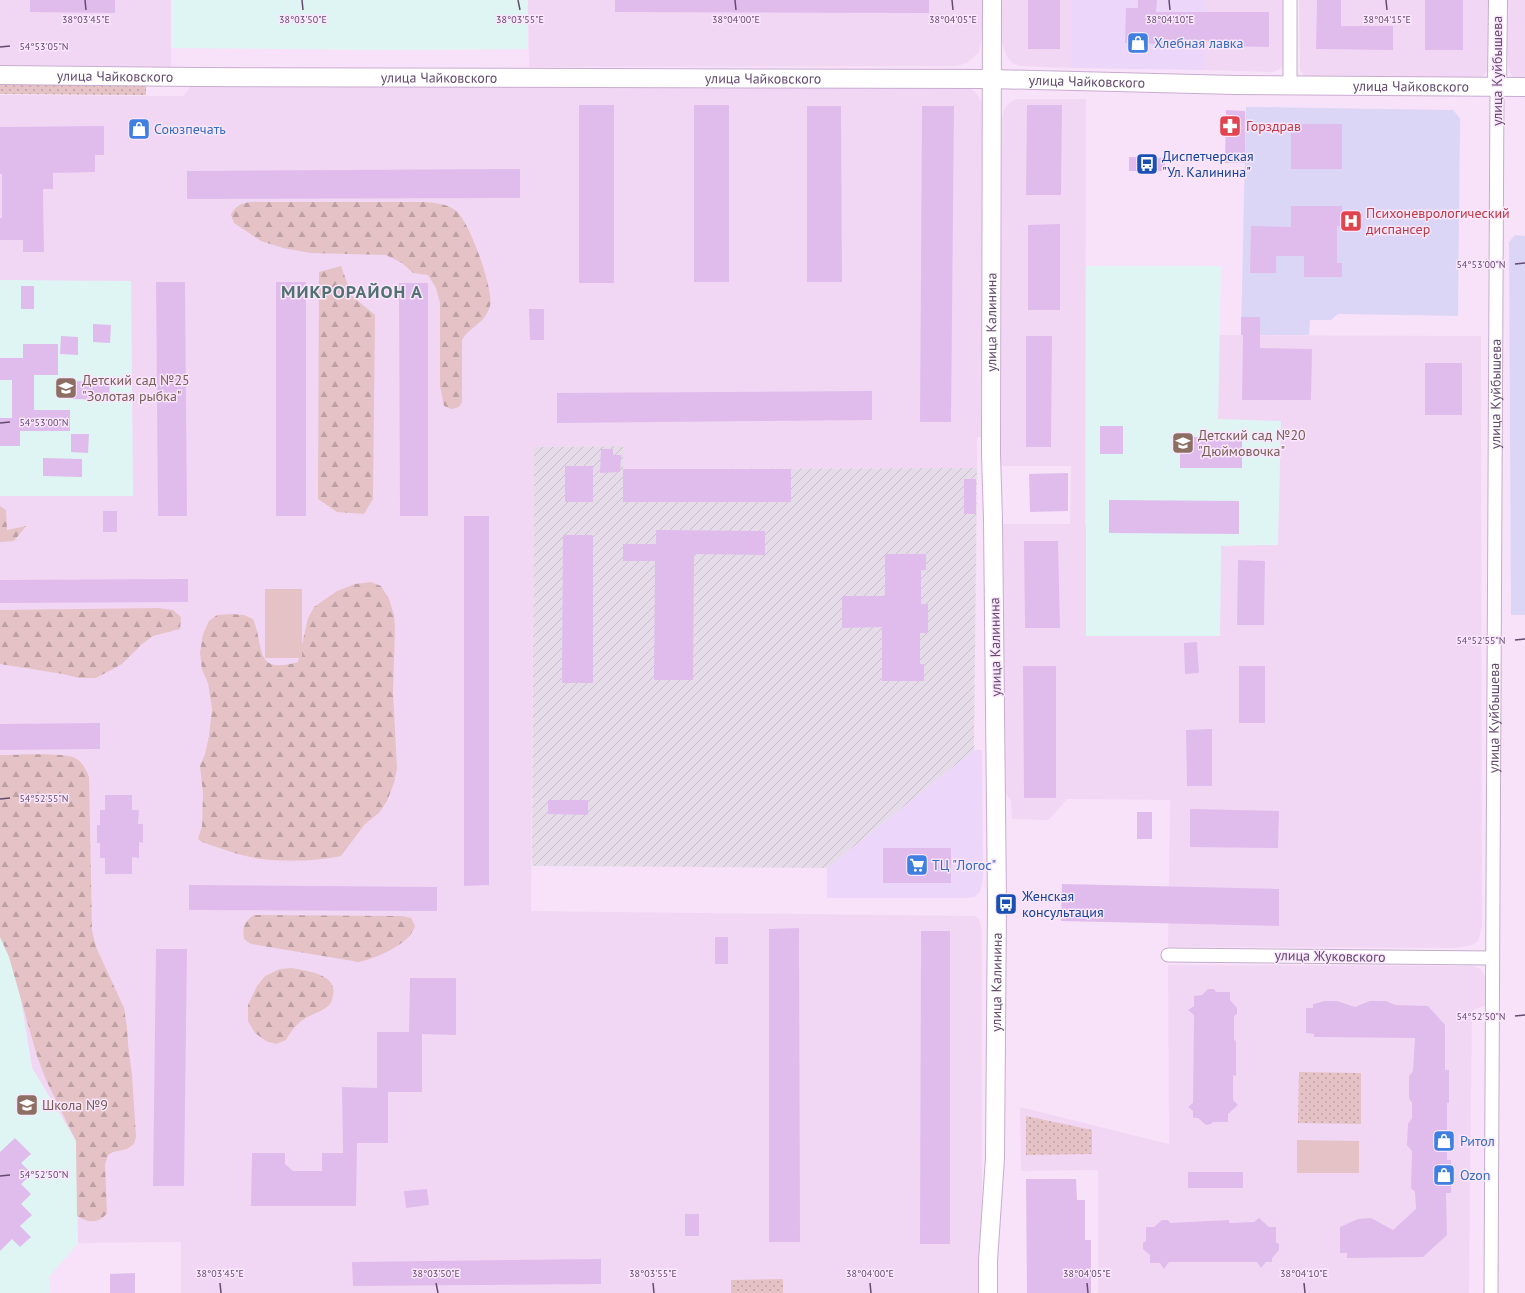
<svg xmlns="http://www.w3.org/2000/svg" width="1525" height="1293" viewBox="0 0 1525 1293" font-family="'PT Sans',sans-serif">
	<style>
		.residential { fill: #f2d7f5 }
		.commercial { fill: #ecd6f9 }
		.industrial { fill: url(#industrial-furrows) }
		.education { fill: #dff5f4 }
		.medical { fill: #dcd6f6 }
		.grass { fill: url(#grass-dots) }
		.forest { fill: url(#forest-firs) }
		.pitch { fill: #e5c2c5 }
		.building { fill: #dfbcec }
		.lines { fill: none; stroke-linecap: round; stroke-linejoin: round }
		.street-casing { stroke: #c4adcb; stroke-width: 15 }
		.secondary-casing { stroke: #c8acd0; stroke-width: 20 }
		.street { stroke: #fff; stroke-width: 13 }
		.secondary { stroke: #fff; stroke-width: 18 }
		.ticks { fill: none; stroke: #634b6e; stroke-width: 1.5 }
		.labels { text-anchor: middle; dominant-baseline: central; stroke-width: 3; stroke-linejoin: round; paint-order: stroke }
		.shop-label { font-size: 14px; fill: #366cbe; stroke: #fbe7fd; text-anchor: start }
		.street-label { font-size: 14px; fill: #634b6e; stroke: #fbe7fd }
		.health-label { font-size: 14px; fill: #be3a42; stroke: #fbe7fd; text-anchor: start }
		.transit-label { font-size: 14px; fill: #164399; stroke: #fbe7fd; text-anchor: start }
		.education-label { font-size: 14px; fill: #785e54; stroke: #fbe7fd; text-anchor: start }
		.district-label { font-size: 18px; font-weight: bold; letter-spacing: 1px; fill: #527171; stroke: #fbe7fd }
		.ticks-label { font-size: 10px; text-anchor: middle; fill: #634b6e; stroke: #fbe7fd; stroke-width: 3; stroke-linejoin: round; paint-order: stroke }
	</style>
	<defs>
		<pattern id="industrial-furrows" width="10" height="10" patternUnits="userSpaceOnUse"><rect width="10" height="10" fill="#e6dce9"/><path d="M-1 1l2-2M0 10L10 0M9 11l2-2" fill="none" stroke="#c8becb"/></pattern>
		<pattern id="grass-dots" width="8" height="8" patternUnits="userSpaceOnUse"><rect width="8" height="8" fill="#e5c2c5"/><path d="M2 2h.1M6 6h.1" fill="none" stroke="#bda0a4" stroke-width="1.8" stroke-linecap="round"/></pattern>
		<pattern id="forest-firs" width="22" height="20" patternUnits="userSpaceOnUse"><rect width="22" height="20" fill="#e5c2c5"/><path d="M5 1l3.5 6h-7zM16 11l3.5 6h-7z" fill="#bda0a4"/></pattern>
	</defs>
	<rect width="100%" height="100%" fill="#f8e2f9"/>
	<!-- residential -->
	<path class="residential" d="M0,0h171v67l-171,-2z
		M528,0h455v32l-4,20 -12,11 -10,3 -428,1z
		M1002,0h69v68l-51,-2 -8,-3 -6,-8 -3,-9 -2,-10z
		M1206,0h80l-2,64 -4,5 -7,3 -68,-2z
		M1299,0h191l-1,69 -6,7 -8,3h-164l-7,-3 -4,-6z
		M1507,0h18v80l-12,-3 -3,-5 -2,-8z
		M190,87h771l8,1 6,4 4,5 3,6 1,7 -1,327h-5v31l-354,1v-23l-89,1 -3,464 443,5 5,3 3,12v362h-801v-51l-103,1 -2,-102 -44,-73 -32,-198v-775l183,1z
		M1016,99h70l-1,426 136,21 60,-124 -63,-2 1,-85 262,1 1,589 -2,10 -2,6 -6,4 -17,3 -287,-1 2,-147 -103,-1 -18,21 -37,-1 -1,-18 -9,-13 -3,-264h71l1,-58h-70l1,-347 2,-10 5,-6z
		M1168,965l305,1 8,3 4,7 1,8v21l-14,6 -3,282h-371v-123l-77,1 -1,-64 149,37z"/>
	<!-- commercial -->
	<path class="commercial" d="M1071,0h135l-1,70 -134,-2z
		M974,750h8l1,125 -1,9 -2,8 -6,5 -8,1h-139v-30z"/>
	<!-- industrial -->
	<path class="industrial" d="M623,446v23l354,-1 -3,282 -147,118 -295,-2 2,-419z"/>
	<!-- education -->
	<path class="education" d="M171,0h357v49l-144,1 -213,-2z
		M1086,266h135l-3,153 63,2 -3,124 -57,1 -1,90h-134z
		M0,280l131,1 2,215h-133z
		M0,870l32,198 44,73 2,102 -29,34 1,16h-50z"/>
	<!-- medical -->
	<path class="medical" d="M1246,107l207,3 7,8 -2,198 -120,-2 -7,6h-21l-1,15h-68z
		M1515,235l10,1v410v-31h-14l-2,-373z"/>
	<!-- grass -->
	<path class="grass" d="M0,84l146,2v9l-146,-1z
		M1299,1072l62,1v51l-63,-1z
		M1026,1116l66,14v24l-66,1z
		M783,1279v14h-52v-13z"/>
	<!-- forest -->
	<path class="forest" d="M250,202h176c10,1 21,2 29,8 14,9 39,80 35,96 -5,18 -20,20 -28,34v62l-3,5 -7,2 -8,-3 -4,-20v-83l-4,-15 -8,-13 -15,-2 -11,-10 -16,-8 -75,-2 -28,-5 -22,-7 -27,-18 -3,-8c4,-9 9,-11 19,-13z
		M341,266l11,30 23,19 -2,184 -9,15 -27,-2 -19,-13 1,-227z
		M0,506l6,4 1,20 19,-4 -12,15 -14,1z
		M371,582l10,4 8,13 5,16 1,14 -2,63 4,77 -3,14 -7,18 -8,12 -14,11 -24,32c-22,5 -57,6 -80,3 -20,-3 -39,-10 -59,-17l-4,-3 4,-13 1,-32 -3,-28 5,-12 4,-18 3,-27 -4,-26 -6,-13 -2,-17 3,-19 6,-13 8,-6 16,-1 11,1 9,4c12,28 0,56 45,43l10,-44 6,-11 23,-16 18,-7z
		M158,608l15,2 8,7 -1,12 -27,7 -11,8 -20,20 -26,14h-17l-16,-4 -63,-10v-54z
		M0,755c15,0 64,-3 75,3 8,4 11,12 14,19l3,154 4,16 28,61 3,19 1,17 4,31 4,62 -2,7 -7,5 -14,3 -5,3 -3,9 2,49c-8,11 -19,10 -30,3l-1,-75 -30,-61 -9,-24 -28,-99 -9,-20z
		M254,915l149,1 8,2 4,8c-5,18 -38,32 -56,36l-108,-18 -7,-5c-2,-11 0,-17 10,-24z
		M292,968c14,3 46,6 41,27 -1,3 -1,7 -3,9 -6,7 -16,9 -24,14 -9,5 -15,13 -20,22l-10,4 -10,-3 -11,-8 -7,-12v-16l9,-19 8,-10 15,-7z"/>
	<!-- pitch -->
	<path class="pitch" d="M265,589h37v69h-37z
		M1297,1140l62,1v32h-62z"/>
	<!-- building -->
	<path class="building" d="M30,0h85v13l-85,-1z
		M615,0h314v13l-314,-1z
		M1028,0h32v49h-32z
		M1138,0h19l-1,12h113v35l-49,-1v-5l-52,-1v4l-43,-1 1,-35h12z
		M1317,0h24v26h52v24l-77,-1z
		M1425,0h38v50h-38z
		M579,105h35v178h-35z
		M694,105h35v177h-35z
		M1027,105h35l-1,90h-35z
		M807,106h34l1,176h-35z
		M922,106h32l-3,316h-31z
		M1226,110l19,1v52h-20z
		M1291,124h51v45h-51z
		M104,126v29h-9v17l-42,1v16h-10l1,63h-21v-12h-23v-22h2v-44h-2v-47z
		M1129,157l36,1v13h-36z
		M520,169v29l-333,1v-28z
		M1291,206h51v20h-5v37h5v14h-38v-21h-28v17h-26l1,-47 40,1z
		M1060,224v86h-32v-85z
		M156,282h29l2,234h-29z
		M276,282h30v234h-30z
		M399,283h29v233h-28z
		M21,286h13v23h-13z
		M529,309h15v31h-14z
		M1241,317h19v31l52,1 -1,51h-69l1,-65h-2z
		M93,324l18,1 -1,18 -17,-1z
		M61,336l17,1v18l-18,-1z
		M1026,336h26l-1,111h-25z
		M23,344h35v31h-24v35h36v21h-50v15h-20v-28h12v-38h-12v-22h23z
		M1425,363h37v52h-37z
		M71,381l39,1 -1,18 -38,-1z
		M872,391v29l-315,3v-30z
		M1100,426h23v28h-23z
		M71,434h18l-1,19 -17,-1z
		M1180,437h62v31h-62z
		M601,449h12v6h8l-1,17 -20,1z
		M43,458l39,1v18l-39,-1z
		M565,466h28v36h-28z
		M623,469h168v33h-168z
		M1068,473v38l-38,1 -1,-38z
		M964,479h12v35h-12z
		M1109,500l130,1v33l-130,-1z
		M103,511h14v21h-14z
		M464,516h25v369l-25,1z
		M656,530l109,1v24l-71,-1 -1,126h-39l1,-119h-32v-17h33z
		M563,535h30v148h-31z
		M1024,541h34l2,87h-35z
		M885,554h41v16h-5v34h7v29h-8v31h4v17h-42v-54l-40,1v-32h43z
		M1238,560l27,1 -1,64h-27z
		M188,579v23l-188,1v-23z
		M1197,642l2,31 -14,1 -1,-31z
		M1023,666h33v132h-32z
		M1239,666h26v57h-26z
		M100,723v26l-100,1v-26z
		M1212,729v57h-25l-1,-56z
		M105,795h27v15h7l-1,14h5v19l-4,-1v16l-7,-1v17h-27v-16h-5v-15h-3v-18h3v-15h5z
		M548,800h40v15l-40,-1z
		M1190,809l89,2 -1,37 -88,-1z
		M1137,812h15v27h-15z
		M883,848h68v35h-68z
		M1062,884l217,5v37l-218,-5z
		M189,885l248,2v24l-248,-1z
		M799,928l1,314h-31v-313z
		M921,931h29v313h-30z
		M715,937h13v27h-13z
		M156,949h31l-3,237h-31z
		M410,978h46v57l-34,-1v58h-34v51h-31l-1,63h-105l1,-53h33v11l8,7h29v-18h21l-1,-66 35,1v-56h32z
		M1208,989h6l2,3h14v8l7,8v6l-3,2v24l2,1v35l-3,-1v25l5,5 -10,9v8h-15l-2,2 -5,1 -8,-7h-5v-7l-5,-4 5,-4 1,-88 -6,-5 6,-4v-10l8,-1z
		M1325,1001h12l18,6 15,-6h16l9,4 33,1 17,19v45h4v33h-2v57h4v33h-5l1,42 -24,22 -76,1v-5h-7v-26l18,-8 13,-1 22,12 23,-21 -1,-17 -4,-4 1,-37 -5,-6 1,-21 4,-6v-15l-3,-5v-22l4,-5 2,-33 -101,-1v-3l-8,-1v-25h7v-4z
		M15,1138l16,16 -10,9 11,11 -11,10 10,10 -10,10 11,11 -12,11 11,11 -11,10 -8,-8 -12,12v-99z
		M1188,1172h55v16h-55z
		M1026,1179h50l1,21h8v40h6v53h-64z
		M427,1189l2,16 -23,3 -2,-17z
		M685,1214h14v22h-14z
		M1259,1218l10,9h7v15l3,2v6l-7,8v4h-6l-5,6 -4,-6h-88l-5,7 -4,-6h-10v-8l-7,-6v-6l3,-2v-14h8l8,-7h6l2,3 59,-3v3l25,-1z
		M601,1259v25l-248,2 -1,-24z
		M135,1273v20h-25v-19z"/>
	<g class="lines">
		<!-- street casing -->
		<g class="street-casing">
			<g id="street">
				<path d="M1290,85v-85"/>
				<path d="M1168,955l324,3"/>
				<path id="s1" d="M1491,1293l6,-1207"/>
			</g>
		</g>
		<!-- secondary casing -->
		<g class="secondary-casing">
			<g id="secondary">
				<path id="s2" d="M0,75l195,2 797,2 243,6 290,2"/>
				<path d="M1497,86l1,-86"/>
				<path id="s3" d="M988,1293v-32l7,-103 2,-255 -4,-383 -2,-66 1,-454"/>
			</g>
		</g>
		<!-- street -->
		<use href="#street" class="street"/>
		<!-- secondary -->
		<use href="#secondary" class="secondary"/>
	</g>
	<!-- ticks -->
	<path class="ticks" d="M85,0l1,10M302,0l1,10M518,0l2,10M735,0l1,10M952,0l1,10M1169,0l1,10M1386,0l1,10M0,47l10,-1M1515,264l10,-1M0,423l10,-1M1515,640l10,-1M0,799l10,-1M1515,1016l10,-1M0,1176l10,-1M220,1283l1,10M436,1283l2,10M653,1283l1,10M870,1283l1,10M1087,1283l1,10M1304,1283l1,10"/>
	<!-- icons -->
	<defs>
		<g id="shop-square" transform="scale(1.15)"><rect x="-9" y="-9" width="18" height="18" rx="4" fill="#3f7fe0" stroke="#fbe7fd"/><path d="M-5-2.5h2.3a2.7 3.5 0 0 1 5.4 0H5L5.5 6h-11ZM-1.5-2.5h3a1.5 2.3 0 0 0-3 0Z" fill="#fff"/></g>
		<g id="pharmacy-square" transform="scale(1.15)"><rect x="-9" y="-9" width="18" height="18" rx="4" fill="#e0444e" stroke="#fbe7fd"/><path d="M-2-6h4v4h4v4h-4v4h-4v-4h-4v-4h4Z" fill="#fff"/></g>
		<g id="bus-square" transform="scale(1.15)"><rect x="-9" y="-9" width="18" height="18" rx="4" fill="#1a4fb4" stroke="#fbe7fd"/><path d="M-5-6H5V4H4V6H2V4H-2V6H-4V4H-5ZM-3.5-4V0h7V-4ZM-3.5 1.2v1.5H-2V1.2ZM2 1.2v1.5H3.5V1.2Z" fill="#fff"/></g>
		<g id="hospital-square" transform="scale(1.15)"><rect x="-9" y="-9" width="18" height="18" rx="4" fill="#e0444e" stroke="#fbe7fd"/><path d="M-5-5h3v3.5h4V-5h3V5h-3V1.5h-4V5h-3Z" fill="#fff"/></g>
		<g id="school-square" transform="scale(1.15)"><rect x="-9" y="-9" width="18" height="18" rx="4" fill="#8d6e63" stroke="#fbe7fd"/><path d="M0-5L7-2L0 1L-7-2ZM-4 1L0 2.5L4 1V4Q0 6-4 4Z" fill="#fff"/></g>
		<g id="supermarket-square" transform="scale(1.15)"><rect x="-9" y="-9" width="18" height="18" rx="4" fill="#3f7fe0" stroke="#fbe7fd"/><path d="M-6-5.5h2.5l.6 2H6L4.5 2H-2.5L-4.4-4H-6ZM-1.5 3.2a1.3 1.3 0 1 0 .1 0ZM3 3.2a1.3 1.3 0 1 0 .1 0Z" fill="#fff"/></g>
	</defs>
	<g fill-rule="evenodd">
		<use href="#shop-square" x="1138" y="43"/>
		<use href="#pharmacy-square" x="1230" y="126"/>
		<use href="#shop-square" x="139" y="129"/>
		<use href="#bus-square" x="1147" y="164"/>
		<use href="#hospital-square" x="1351" y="221"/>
		<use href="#school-square" x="66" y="388"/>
		<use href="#school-square" x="1183" y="443"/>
		<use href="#supermarket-square" x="917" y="865"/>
		<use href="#bus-square" x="1006" y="904"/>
		<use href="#school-square" x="27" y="1105"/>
		<use href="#shop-square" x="1444" y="1141"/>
		<use href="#shop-square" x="1444" y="1175"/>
	</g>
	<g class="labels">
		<!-- shop labels -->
		<g class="shop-label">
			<text x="1154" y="43">Хлебная лавка</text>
			<text x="154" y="129">Союзпечать</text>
			<text x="932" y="865">ТЦ "Логос"</text>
			<text x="1460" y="1141">Ритол</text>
			<text x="1460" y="1175">Ozon</text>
		</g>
		<!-- street labels -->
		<g class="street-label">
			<text transform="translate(1497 71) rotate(-90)">улица Куйбышева</text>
			<text stroke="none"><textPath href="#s2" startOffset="115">улица Чайковского</textPath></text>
			<text stroke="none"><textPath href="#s2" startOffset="439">улица Чайковского</textPath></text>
			<text stroke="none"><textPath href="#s2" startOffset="763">улица Чайковского</textPath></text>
			<text stroke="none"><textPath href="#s2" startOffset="1087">улица Чайковского</textPath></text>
			<text stroke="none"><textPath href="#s2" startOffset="1411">улица Чайковского</textPath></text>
			<text stroke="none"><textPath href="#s3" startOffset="971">улица Калинина</textPath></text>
			<text stroke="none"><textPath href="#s1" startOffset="899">улица Куйбышева</textPath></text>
			<text transform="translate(995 647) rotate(-91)">улица Калинина</text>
			<text stroke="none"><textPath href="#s1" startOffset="575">улица Куйбышева</textPath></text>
			<text transform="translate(1330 956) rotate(1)">улица Жуковского</text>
			<text stroke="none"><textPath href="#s3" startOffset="311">улица Калинина</textPath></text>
		</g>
		<!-- health labels -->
		<g class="health-label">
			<text x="1246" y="126">Горздрав</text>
			<text x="1366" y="213">Психоневрологический<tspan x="1366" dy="16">диспансер</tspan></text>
		</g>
		<!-- transit labels -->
		<g class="transit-label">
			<text x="1162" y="156">Диспетчерская<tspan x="1162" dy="16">"Ул. Калинина"</tspan></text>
			<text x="1022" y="896">Женская<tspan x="1022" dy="16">консультация</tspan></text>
		</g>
		<!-- education labels -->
		<g class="education-label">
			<text x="82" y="380">Детский сад №25<tspan x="82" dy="16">"Золотая рыбка"</tspan></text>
			<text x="1198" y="435">Детский сад №20<tspan x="1198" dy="16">"Дюймовочка"</tspan></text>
			<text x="42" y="1105">Школа №9</text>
		</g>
		<!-- district labels -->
		<g class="district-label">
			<text x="352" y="291">МИКРОРАЙОН А</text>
		</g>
	</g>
	<g class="ticks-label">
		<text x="86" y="23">38°03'45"E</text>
		<text x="303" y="23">38°03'50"E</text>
		<text x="520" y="23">38°03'55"E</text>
		<text x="736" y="23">38°04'00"E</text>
		<text x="953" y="23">38°04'05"E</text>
		<text x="1170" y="23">38°04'10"E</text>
		<text x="1387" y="23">38°04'15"E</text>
		<text x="44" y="50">54°53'05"N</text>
		<text x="1481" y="268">54°53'00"N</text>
		<text x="44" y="426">54°53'00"N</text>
		<text x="1481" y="644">54°52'55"N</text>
		<text x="44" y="802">54°52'55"N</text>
		<text x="1481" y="1020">54°52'50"N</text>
		<text x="44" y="1178">54°52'50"N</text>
		<text x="220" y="1277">38°03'45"E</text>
		<text x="436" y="1277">38°03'50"E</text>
		<text x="653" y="1277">38°03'55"E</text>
		<text x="870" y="1277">38°04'00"E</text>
		<text x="1087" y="1277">38°04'05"E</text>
		<text x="1304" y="1277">38°04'10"E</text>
	</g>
</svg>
